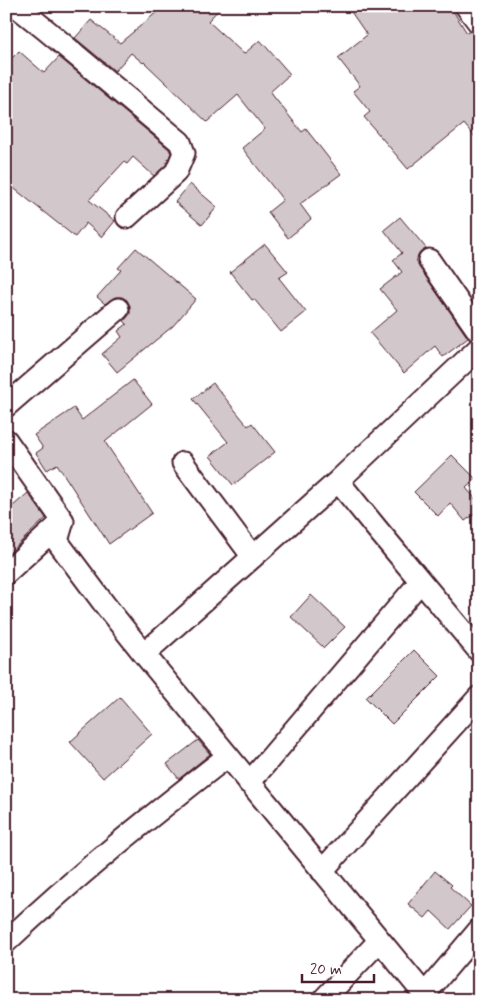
<svg xmlns="http://www.w3.org/2000/svg" width="485" height="1006" viewBox="0 0 485 1006" font-family="Mynerve,sans-serif">
	<style>
		.building { fill: #d2c7cb; stroke: #4a1f2b }
		.lines { fill: none; stroke-linecap: round; stroke-linejoin: round }
		.minor-casing { stroke: #4a1f2b; stroke-width: 25 }
		.minor { stroke: #fff; stroke-width: 21 }
	</style>
	<rect width="100%" height="100%" fill="#fff"/>
	<filter id="ink" filterUnits="userSpaceOnUse"><feTurbulence type="fractalNoise" baseFrequency=".02" numOctaves="2"/><feDisplacementMap in="SourceGraphic" scale="10" xChannelSelector="R" yChannelSelector="G"/><feConvolveMatrix kernelMatrix="1 2 1 2 8 2 1 2 1" color-interpolation-filters="sRGB"/></filter>
	<g filter="url(#ink)">
		<!-- building -->
		<path class="building" d="M164,6h58l-14,15 36,33 16,-14 30,34 -20,18 32,40 4,-3 35,45 -41,30 11,15 -23,19 -20,-26 15,-12 -41,-52 23,-19 -27,-34 -31,27 -63,-60 -1,1 -12,-10 -16,18 -40,-33 16,-18 29,23z
			M347,6h103l17,27 3,-2 9,4v107l-15,-18 -56,45 -44,-52 6,-5 -17,-21 7,-5 -22,-28 29,-23z
			M19,51l25,22 15,-16 110,92 2,4 -5,12 -12,11 -21,-19 -6,7 -3,-2 -35,38 26,21 -13,16 -16,-14 -11,14 -69,-55v-118z
			M190,184l27,23 -15,18 -27,-23z
			M400,217l26,31 -4,2 -4,5 -1,7 2,5 49,71 -25,19 -8,-11 -31,27 -34,-40 27,-23 -17,-21 22,-17 -9,-12 9,-7 -18,-23z
			M265,244l23,28 -9,6 27,34 -25,20 -27,-33 -2,1 -22,-28z
			M136,248l60,51 -23,27 -56,46 -15,-18 20,-17 -4,-6 9,-7 -3,-3 6,-7v-8l-3,-6 -5,-3h-7l-10,7 -8,-7 24,-27 -3,-2z
			M133,380l19,24 -47,38 47,71 -43,31 -52,-80 -10,6 -11,-17 7,-5 -9,-13 40,-27 8,12z
			M213,383l35,43 4,-3 23,29 -42,33 -23,-29 18,-14 -35,-43z
			M452,455l24,24 -10,9 13,15v8l-14,10 -15,-18 -12,13 -24,-24z
			M28,493l18,25 -40,38v-44z
			M311,595l34,32 -21,21 -33,-31z
			M414,650l26,26 -48,48 -26,-26z
			M120,697l32,37 -49,44 -33,-36z
			M198,740l12,14 -31,25 -12,-15z
			M435,871l17,14 -2,2 21,19 -21,23 -19,-18 -6,7 -17,-14z"/>
		<g class="lines">
			<!-- minor casing -->
			<g class="minor-casing">
				<path id="minor" d="M16,6l30,24 134,112 4,11 -8,19 -49,45
					M466,6l13,17
					M429,260l50,72
					M6,406l112,-97
					M6,440l57,81 -6,20 48,64 39,49 285,346
					M183,463l70,94
					M338,481l39,48 102,122
					M6,573l57,-52
					M144,654l194,-173 141,-133
					M249,783l171,-201
					M322,871l157,-174
					M6,942c71,-67 145,-126 222,-186
					M425,994l54,-64
					M323,1000l56,-59"/>
			</g>
			<!-- minor -->
			<use href="#minor" class="minor"/>
		</g>
	</g>
	<!-- margin -->
	<rect width="485" height="1006" fill="none" stroke="#fff" stroke-width="25"/>
	<rect x="12" y="12" width="460" height="981" fill="none" stroke="#4a1f2b" stroke-width="2" filter="url(#ink)"/>
	<!-- scale -->
	<path d="M302 974v8h72v-8" fill="none" stroke="#4a1f2b" stroke-width="2.5"/>
	<text x="310" y="974" font-size="15" fill="#4a1f2b" stroke="#ffffff" stroke-width="4" paint-order="stroke">20 m</text>
</svg>
